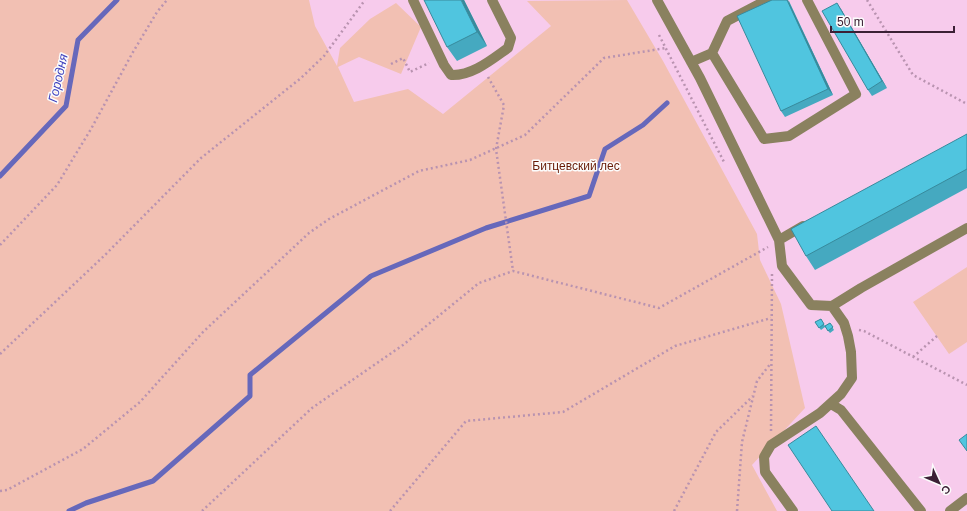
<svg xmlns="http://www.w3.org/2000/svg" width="967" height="511" viewBox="0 0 967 511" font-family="Arial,sans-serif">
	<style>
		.green { fill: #f2c0b3 }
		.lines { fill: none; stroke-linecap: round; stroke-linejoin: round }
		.stream { stroke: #6668bb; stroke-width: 5 }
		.path { stroke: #b993b0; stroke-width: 2.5; stroke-dasharray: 2 3; stroke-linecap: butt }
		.minor { stroke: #8a815f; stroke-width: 10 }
		.wall { fill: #45a9c0 }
		.shaded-wall { fill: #388a9c }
		.building { fill: #50c5df; stroke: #388a9c }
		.labels { text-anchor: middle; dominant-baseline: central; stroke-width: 3; stroke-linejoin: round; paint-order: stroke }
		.park-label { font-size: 12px; fill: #691c07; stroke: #fcfcfc }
		.water-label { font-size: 13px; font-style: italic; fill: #3e40bd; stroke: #fcfcfc }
	</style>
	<rect width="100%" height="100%" fill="#f7cbec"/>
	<!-- green -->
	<path class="green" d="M0,0h309l6,26 22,40 3,-18 30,-29 26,-16 25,24 -20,47 -42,-17 -21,10 16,35 54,-13 35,25 108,-88 -24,-25 100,-1 36,61 94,173 3,26 21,44 24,104 -53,57 25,46h-777z
		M967,267v75l-18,12 -36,-52z"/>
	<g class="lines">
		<!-- stream -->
		<path class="stream" d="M0,176l66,-70 12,-66 39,-40
			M69,511l17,-8 67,-22 97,-85v-21l121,-99 115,-48 103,-32 16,-47 38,-24 24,-22"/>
		<!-- path -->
		<path class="path" d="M867,0l46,75 54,29
			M659,35l65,127
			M391,64l12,-6 7,14 19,-9
			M488,77l16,28 -8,44 17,122
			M0,245l57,-60 34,-56 42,-77 24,-40 10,-12
			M859,330l5,1 103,54
			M0,354l105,-99 96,-97 100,-80 23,-22 41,-56
			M913,357l24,-21
			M771,431l1,-157
			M0,491l7,-1 76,-41 57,-47 63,-70 106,-99 20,-14 90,-48 51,-11 55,-25 79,-77 62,-10
			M202,511l110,-103 91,-63 76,-62 34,-12 146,37 109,-61
			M390,511l76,-90 97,-9 112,-66 96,-28
			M674,511l42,-79 37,-36
			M737,511l5,-69 15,-61 14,-18"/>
		<!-- minor -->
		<path class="minor" d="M413,0l31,65 7,10c21,1 40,-15 57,-27l3,-10 -19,-38
			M657,0l43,78 79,162 3,26 29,39 21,1 29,-18 106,-60
			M712,53l52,86 25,-3 67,-42 -49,-94
			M691,62l21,-9 15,-32 40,-21
			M779,240l24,-14
			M831,404l10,6 80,101
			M793,511l-28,-39 -1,-15 7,-12 49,-32 21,-19 11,-16 -1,-26 -3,-16 -4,-13 -12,-17
			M950,511l17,-13"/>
	</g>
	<!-- wall -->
	<path class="wall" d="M464,0l23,46 -30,15 -10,-14z
		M789,1l44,94 -48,22 -4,-6z
		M841,9l46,79 -15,8 -4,-6z
		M967,134v54l-152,82 -9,-14z
		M821,319l4,7 5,-3 4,7 -4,3 -5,-6 -4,3 -6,-8z"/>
	<!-- shaded-wall -->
	<path class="shaded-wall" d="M461,0h3l23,46 -10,-14z
		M787,0h1l45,95 -5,-6z
		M837,3l4,6 46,79 -5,-7z"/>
	<!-- building -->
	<path class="building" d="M424,0h37l16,32 -30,15z
		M772,0h15l41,89 -47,22 -44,-95z
		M837,3l45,78 -14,9 -46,-79z
		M967,134v35l-161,87 -15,-27z
		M821,319l3,5 -5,4 -4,-6z
		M830,323l3,4 -5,4 -3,-5z
		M816,426l58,85h-42l-44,-66z
		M967,434v17l-8,-11z"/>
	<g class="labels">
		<!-- park labels -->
		<g class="park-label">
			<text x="576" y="166">Битцевский лес</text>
		</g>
		<!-- water labels -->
		<g class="water-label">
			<text transform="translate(58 78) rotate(-77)">Городня</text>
		</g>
	</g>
	<!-- north arrow -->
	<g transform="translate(939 483) rotate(134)" stroke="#fcfcfc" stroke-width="3" paint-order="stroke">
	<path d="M0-3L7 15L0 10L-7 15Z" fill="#3b2035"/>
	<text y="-6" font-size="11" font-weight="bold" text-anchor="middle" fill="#3b2035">С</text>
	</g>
	<!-- scale -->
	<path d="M831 26v6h123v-6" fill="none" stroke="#3b2035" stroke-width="2"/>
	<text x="837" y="26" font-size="12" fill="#3b2035" stroke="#fcfcfc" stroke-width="3" paint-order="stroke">50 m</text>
</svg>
